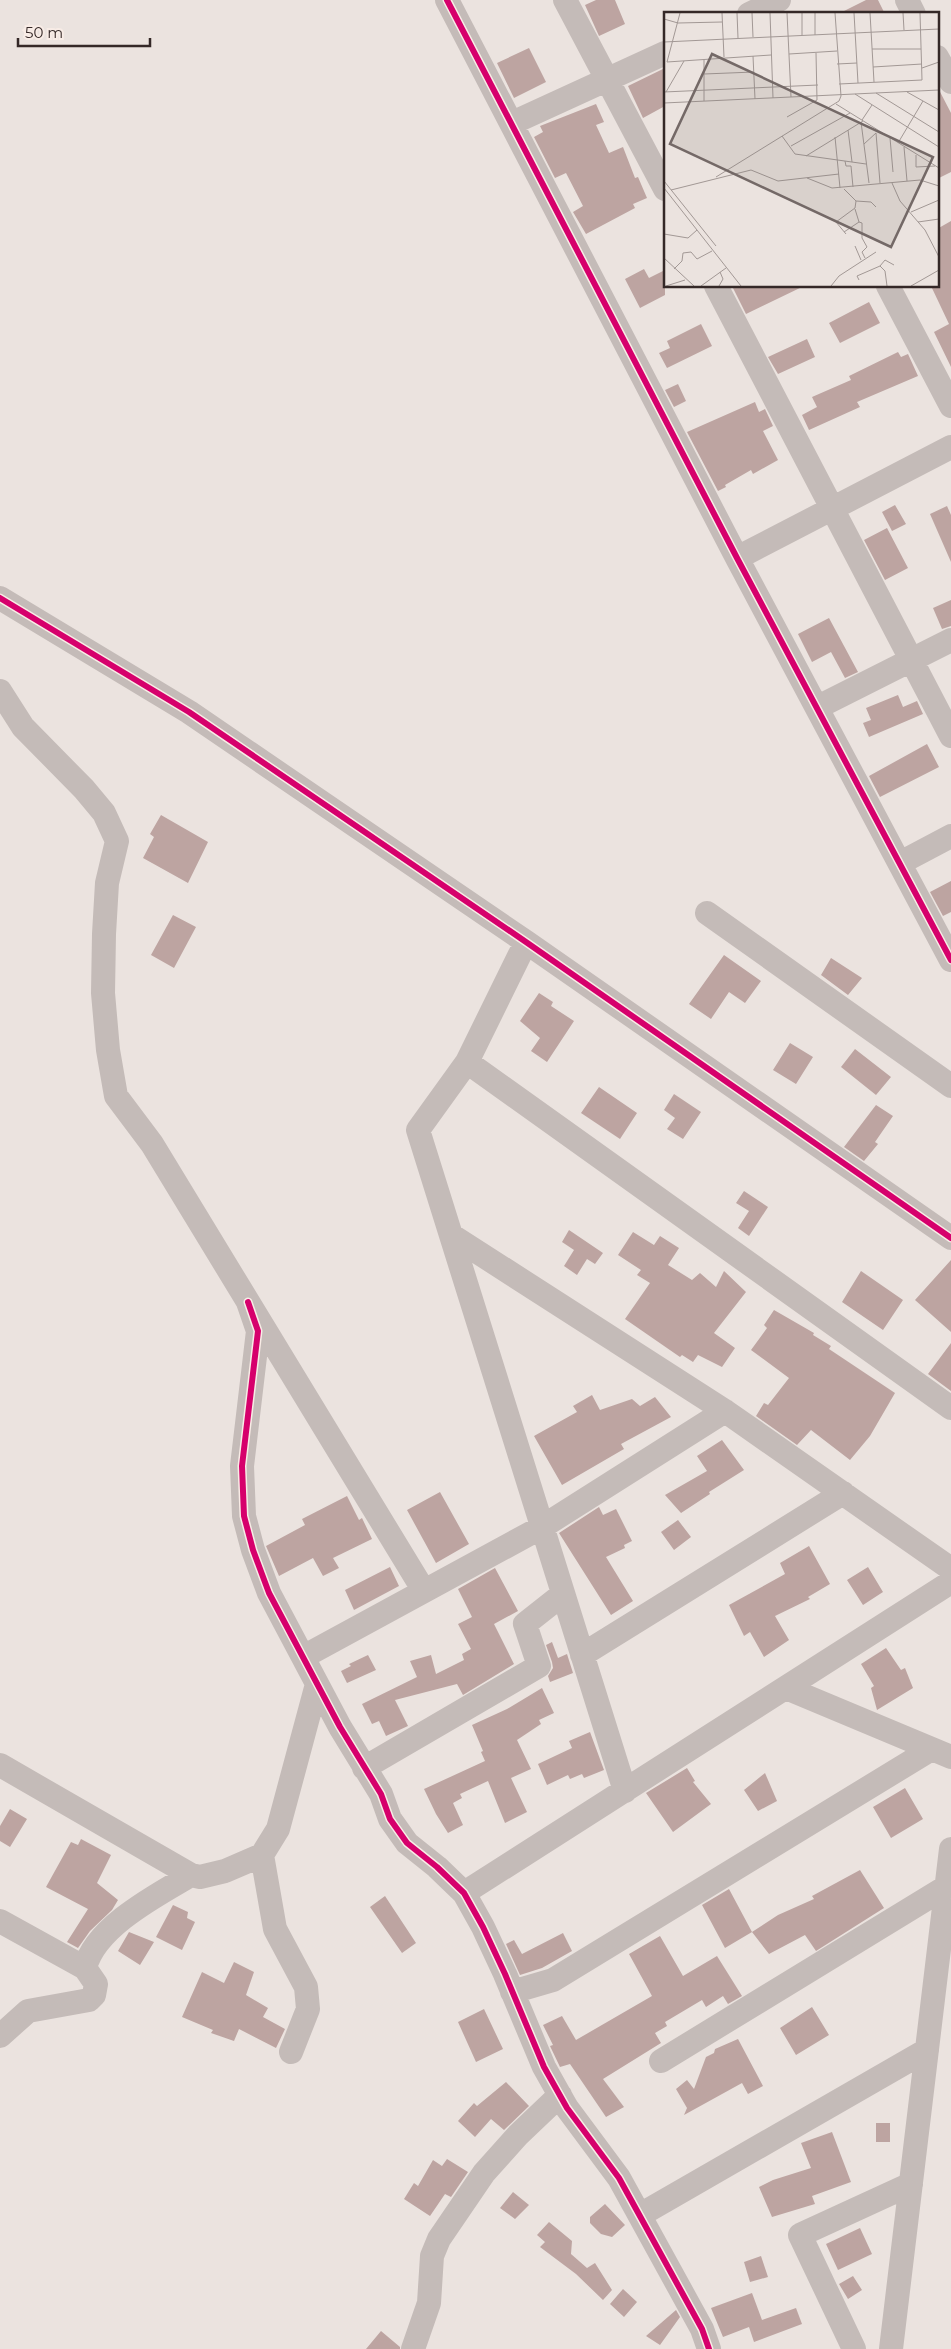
<svg xmlns="http://www.w3.org/2000/svg" width="951" height="2349" viewBox="0 0 951 2349" font-family="Montserrat,sans-serif">
	<style>
		.building { fill: #bda4a1 }
		.lines { fill: none; stroke-linecap: round; stroke-linejoin: round }
		.minor { stroke: #c4bbb8; stroke-width: 24 }
		.cycleway-casing { stroke: #f8ece6; stroke-width: 9 }
		.cycleway { stroke: #d6006c; stroke-width: 6 }
		.inset-road { fill: none; stroke: #a29895; stroke-width: 1 }
		.view { fill: #746967; fill-opacity: 0.15; stroke: #746967; stroke-width: 2.5 }
		.inset-edge { fill: none; stroke: #342827; stroke-width: 2.5 }
	</style>
	<rect width="100%" height="100%" fill="#ebe3df"/>
	<!-- building -->
	<path class="building" d="M596,0h19l10,24 -26,12 -14,-31z
		M866,0h12l7,14h-47z
		M529,48l17,34 -32,16 -17,-35z
		M665,68v38l-22,12 -15,-32z
		M937,86l14,27v59l-14,7z
		M596,104l8,18 -8,3 13,28 14,-6 12,31 3,-1 9,21 -14,6 2,4 -49,26 -13,-22 10,-6 -17,-33 -11,5 -21,-41 9,-5 -3,-6z
		M951,221v146l-17,-35 15,-8 -18,-38h6v-57z
		M644,269l5,9 16,-8v25l-25,13 -15,-29z
		M732,286h72l-58,28z
		M869,302l11,21 -40,20 -11,-20z
		M701,324l11,22 -45,22 -8,-15 11,-5 -3,-7z
		M807,339l8,18 -37,17 -10,-17z
		M898,352l3,5 7,-3 10,22 -61,26 3,5 -51,23 -7,-15 15,-8 -5,-10 39,-17 -2,-4z
		M678,384l8,17 -12,6 -9,-17z
		M755,402l4,10 6,-3 8,17 -10,5 15,29 -25,14 -2,-4 -26,15 1,2 -8,4 -31,-59z
		M895,505l11,19 -14,7 -10,-19z
		M947,506l4,9v47l-21,-48z
		M887,528l21,40 -23,12 -21,-40z
		M951,600v26l-9,3 -9,-21z
		M829,618l29,54 -13,6 -14,-26 -19,10 -14,-28z
		M898,695l5,12 14,-6 6,13 -54,23 -6,-14 8,-3 -5,-12z
		M927,744l12,23 -59,30 -11,-21z
		M161,815l47,27 -20,41 -45,-25 11,-21 -4,-3z
		M951,881v31l-8,4 -13,-24z
		M173,915l23,12 -22,41 -23,-13z
		M724,955l37,26 -16,22 -16,-11 -18,27 -22,-15z
		M831,958l31,20 -14,17 -27,-20z
		M539,993l14,9 -2,4 23,15 -27,41 -16,-11 9,-13 -20,-17z
		M790,1043l23,14 -17,27 -23,-14z
		M855,1049l36,28 -15,18 -35,-28z
		M599,1087l38,26 -17,26 -39,-26z
		M674,1094l27,18 -18,27 -16,-10 8,-11 -11,-8z
		M876,1105l17,11 -18,26 3,2 -14,17 -20,-14z
		M744,1191l24,16 -19,29 -11,-8 11,-17 -13,-8z
		M569,1230l34,23 -8,11 -8,-5 -10,16 -13,-9 10,-16 -12,-8z
		M633,1232l21,13 6,-9 19,12 -11,17 24,15 8,-7 16,14 8,-16 22,21 -32,41 21,15 -13,19 -24,-12 -5,7 -11,-7 -2,2 -55,-38 25,-36 -13,-8 4,-5 -23,-15z
		M951,1260v72l-36,-32z
		M861,1271l42,29 -20,30 -41,-28z
		M774,1310l40,23 -1,2 18,11 -2,3 66,44 -25,43 -20,24 -39,-30 -14,15 -41,-29 8,-13 4,2 21,-27 -38,-28 16,-22 -3,-3z
		M951,1343v48l-23,-17z
		M592,1395l8,15 32,-11 8,7 15,-9 16,20 -50,27 3,5 -62,36 -28,-49 43,-24 -4,-6z
		M722,1440l22,30 -35,22 1,2 -29,19 -16,-18 42,-24 -10,-15z
		M440,1492l29,52 -33,19 -29,-53z
		M347,1496l12,24 3,-2 10,21 -39,19 6,10 -16,8 -10,-18 -34,18 -13,-30 39,-21 -3,-6z
		M599,1507l4,8 13,-6 16,32 -8,4 1,3 -19,9 27,44 -22,14 -52,-82z
		M678,1520l13,17 -17,13 -13,-18z
		M809,1546l21,38 -22,13 2,2 -35,17 14,24 -25,17 -14,-25 -6,4 -15,-31 56,-31 -5,-11z
		M390,1567l9,19 -45,24 -9,-20z
		M868,1567l15,25 -20,13 -16,-25z
		M495,1568l23,43 -24,13 20,40 -51,31 -6,-11 -62,16 13,26 -22,10 -7,-15 -7,3 -10,-20 55,-27 -7,-16 21,-6 5,19 28,-14 -2,-6 9,-5 -13,-25 14,-7 -14,-28z
		M552,1642l6,16 9,-4 6,19 -23,9 -2,-6 5,-8 -1,-6 -6,-17z
		M886,1648l15,22 4,-2 8,20 -36,22 -6,-22 3,-2 -13,-22z
		M368,1655l8,15 -29,13 -6,-12 10,-5 -2,-2z
		M542,1688l12,25 -15,7 2,4 -24,16 14,29 -20,9 16,34 -22,11 -17,-42 -28,13 2,4 -9,5 10,22 -15,8 -12,-19 -12,-25 61,-28 -4,-9 2,-1 -11,-26 35,-16z
		M590,1732l14,38 -20,8 -2,-4 -12,5 -2,-4 -21,10 -9,-21 34,-16 -3,-7z
		M687,1768l8,13 -2,1 18,22 -38,28 -27,-39z
		M765,1773l12,28 -19,10 -14,-21z
		M905,1788l18,31 -32,19 -18,-31z
		M10,1809l17,10 -17,28 -10,-6v-15z
		M81,1839l30,16 -14,28 21,17 -6,10 -22,21 -12,17 -11,-6 21,-33 -42,-22 25,-45 7,3z
		M860,1870l24,38 -68,43 -11,-16 -36,19 -17,-22 26,-17 36,-16 -2,-3z
		M729,1889l23,43 -27,16 -23,-43z
		M385,1896l31,47 -14,10 -32,-46z
		M173,1905l15,7 -1,6 8,4 -13,28 -26,-13z
		M129,1932l25,10 -14,23 -22,-14z
		M563,1933l9,18 -30,17 -22,7 -14,-31 8,-4 8,14z
		M660,1936l23,40 34,-20 25,40 -14,8 -5,-8 -17,11 -4,-7 -37,22 2,4 -12,7 6,10 -58,36 21,28 -18,10 -36,-53 -10,3 -10,-21 3,-1 -10,-20 19,-9 14,24 76,-44 -23,-42z
		M234,1962l20,10 -8,23 22,13 -5,9 22,12 -9,19 -37,-19 -5,12 -23,-8 2,-3 -31,-13 20,-45 22,11z
		M812,2007l17,28 -33,20 -16,-27z
		M484,2009l19,40 -27,13 -18,-40z
		M738,2039l25,47 -15,8 -6,-11 -58,32 3,-7 -11,-19 11,-9 7,9 12,-32 8,-4 1,-4z
		M506,2082l23,24 -25,24 -13,-11 -16,18 -17,-16 16,-18 3,3z
		M876,2123h14v19h-14z
		M832,2132l19,50 -39,14 3,8 -43,13 -13,-30 14,-7 38,-12 -10,-25z
		M447,2159l21,13 -17,25 -6,-3 -15,22 -26,-17 10,-16 4,3 15,-26 9,6z
		M513,2192l16,13 -14,14 -15,-11z
		M605,2204l20,21 -13,12 -11,-3 -11,-11v-6z
		M549,2222l23,19 -1,13 16,14 8,-5 17,27 -9,10 -27,-26 -36,-27 5,-5 -8,-7z
		M860,2228l12,26 -34,16 -12,-26z
		M761,2256l7,21 -18,5 -6,-20z
		M853,2276l9,14 -14,9 -9,-15z
		M623,2289l14,13 -13,15 -14,-13z
		M752,2293l10,27 34,-12 6,16 -48,18 -5,-15 -26,10 -12,-29z
		M676,2310l4,7 -20,28 -14,-9z
		M381,2331l19,16v2h-34z"/>
	<g class="lines">
		<!-- minor -->
		<path class="minor" d="M447,0l290,558 214,402
			M565,0l100,189
			M907,0l7,14
			M749,14l30,-14
			M937,57l14,25
			M512,123l153,-70
			M716,286l235,450
			M888,286l63,120
			M737,558l214,-111
			M0,598l189,114 337,230 425,296
			M0,691l23,36 61,62 20,24 13,28 -10,42 -3,51 -1,59 5,57 8,46 36,48 272,447
			M818,707l133,-67
			M900,863l51,-27
			M707,913l244,173
			M526,942l-59,120 -49,68 207,661
			M467,1062l484,346
			M451,1235l274,176 226,158
			M248,1302l10,29 -16,135 2,50 9,34 16,43 71,134 41,67 9,25 17,24 30,24 27,26 19,34 22,47 39,93 23,41 52,70 83,151 7,20
			M582,1655l261,-162
			M303,1657l239,-130 183,-116
			M786,1688l165,69
			M0,1765l191,110 9,2 25,-6 37,-16 16,-26 39,-145
			M364,1768l175,-102 -14,-42 38,-30
			M262,1855l13,74 31,58 2,22 -17,43
			M464,1893l487,-311
			M0,1921l85,47c10,-41 72,-73 106,-93
			M512,1992l41,-12 377,-230
			M0,2036l28,-25 61,-11 5,-5 2,-11 -11,-16
			M661,2061l285,-174
			M640,2215l287,-165
			M413,2349l16,-46 3,-47 7,-17 45,-66 34,-38 42,-40
			M854,2349l-54,-114 111,-51
			M891,2349l60,-500"/>
		<!-- cycleway casing -->
		<g class="cycleway-casing">
			<path id="cycleway" d="M447,0l290,558 214,402
				M0,598l189,114 337,230 425,296
				M248,1302l10,29 -16,135 2,50 9,34 16,43 71,134 41,67 9,25 17,24 30,24 27,26 19,34 22,47 39,93 23,41 52,70 83,151 7,20"/>
		</g>
		<!-- cycleway -->
		<use href="#cycleway" class="cycleway"/>
	</g>
	<!-- overview -->
	<g transform="translate(664 12)">
		<rect width="275" height="275" fill="#ebe3df"/>
		<path class="inset-road" d="M16,1l-13,49 104,-7M58,1l2,44M73,1l1,25M88,1l1,24M106,1l3,85M123,1l4,84M138,1v22M151,1v22M190,1l4,70M206,1l4,69M239,1l1,17M0,7l14,4 44,-1M0,30l275,-13M208,37h49M125,42l48,-3M89,44l2,43M173,52l20,-1M209,55l49,-3M258,56l17,-6M40,62l50,-2M175,72l83,-4 -2,-67M0,80l154,-7M2,80l18,-31M243,80l32,18M212,81l63,39M191,82l84,53M40,89v-42M0,91l275,-13M172,92l103,64M123,105l30,-17 -1,-47M198,108l10,-15M197,110l8,61M184,118l4,32M212,121l4,50M118,124l13,18 71,10M171,125l5,51M226,126l3,34M234,131l25,-42M200,132l12,-11M127,134l59,-33M240,135l3,34M252,143v12l19,-1M142,144l57,-35M181,149l1,5h5l2,21M52,165l123,-76 2,-5 -6,-83M143,166l25,10 88,-8 19,6M0,169l52,65M228,171l8,18 25,29 14,27M0,176l77,98M180,177l12,12 -1,7 -19,14 10,12M7,178l80,-20 27,11 61,-7M192,189l15,1 5,5M247,200l28,-12M195,210l3,1v15l5,9 -5,5 3,6M254,210l21,-3M180,220l15,-10 -4,-13M0,222l24,4 9,-8M191,234l6,14M0,246l30,28M216,254l5,-6 9,5M10,257l8,-8 1,-8 8,-1 6,7 15,-8M195,268l-2,-4 23,-10 5,5 2,15M2,274l19,-6M37,274l25,-18M55,274l4,-7 -3,-7M167,274l8,-10 37,-24M247,274l28,-16"/>
		<path class="view" d="M48,42l221,103 -42,90 -221,-103z"/>
		<rect width="275" height="275" class="inset-edge"/>
	</g>
	<!-- scale -->
	<path d="M18 38v8h132v-8" fill="none" stroke="#342827" stroke-width="2.5"/>
	<text x="25" y="38" font-size="15" fill="#342827" stroke="#f8ece6" stroke-width="4" paint-order="stroke">50 m</text>
</svg>
